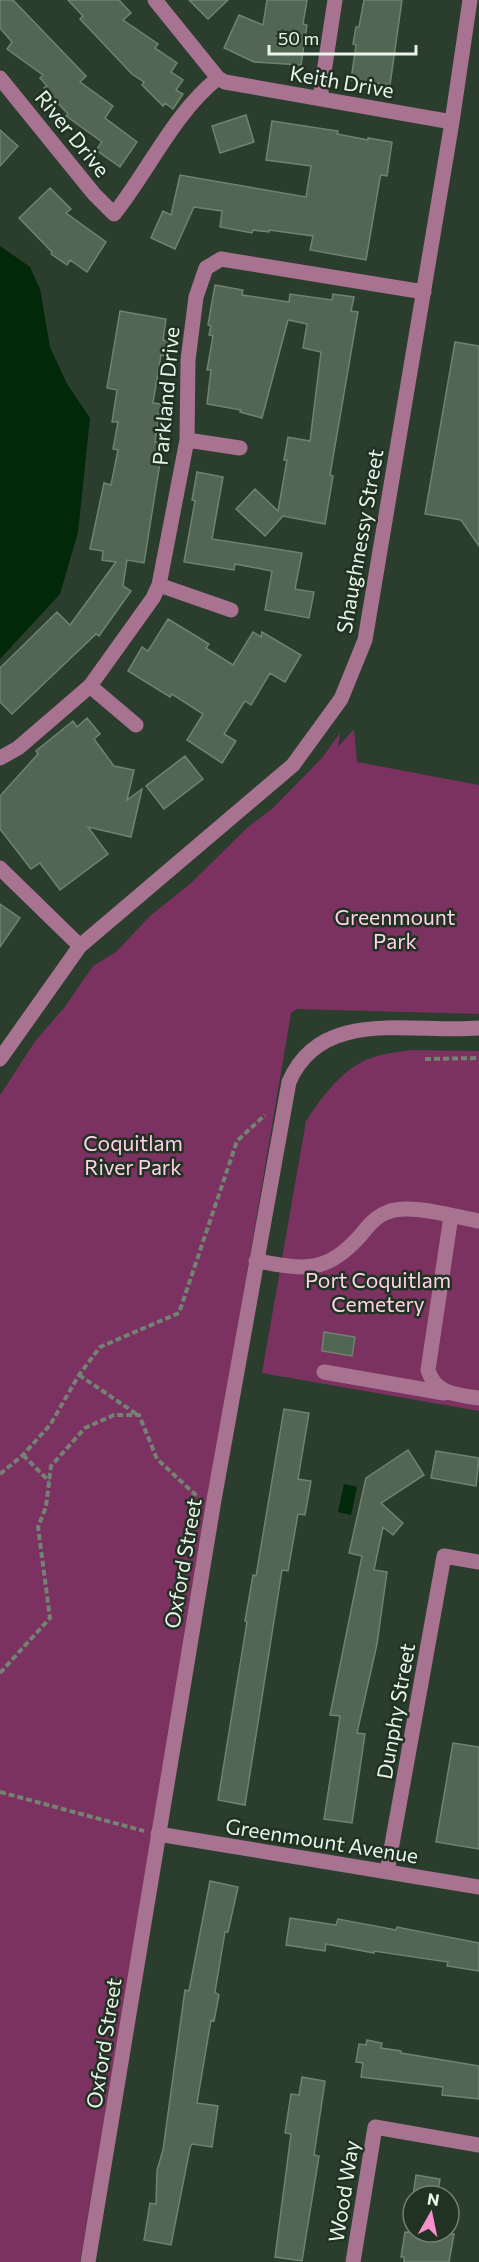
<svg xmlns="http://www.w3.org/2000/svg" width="479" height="2262" viewBox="0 0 479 2262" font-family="Commissioner,sans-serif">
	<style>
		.green { fill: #7b3260 }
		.water { fill: #012809 }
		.building { fill: #536654; stroke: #6f8370; stroke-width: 1.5 }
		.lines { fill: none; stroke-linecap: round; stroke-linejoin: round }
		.path { stroke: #728273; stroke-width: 4; stroke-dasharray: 6 3; stroke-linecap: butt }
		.minor { stroke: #a87291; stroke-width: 15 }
		.labels { text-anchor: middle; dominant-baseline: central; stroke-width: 5; stroke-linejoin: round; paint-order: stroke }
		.street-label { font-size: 21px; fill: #e9f4ea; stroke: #213223 }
		.park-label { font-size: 21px; fill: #ffd2ea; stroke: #213223 }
	</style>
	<rect width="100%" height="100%" fill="#2b3d2c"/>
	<!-- green -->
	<path class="green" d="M354,729l3,33 122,23v229l-182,-5 -6,4 -211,1249h-80v-1167l36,-55 28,-32 29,-42 23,-14 34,-36 41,-33 56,-55 26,-20 49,-50 18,-25 -2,14z
		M410,1050l69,1v360l-217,-38 44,-252c13,-20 32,-46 54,-58 15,-9 34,-10 50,-13z"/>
	<!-- water -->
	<path class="water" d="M0,246l30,21 10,22 10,58 17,37 23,34 -12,114 -18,62 -60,65z
		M344,1484l13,3 -6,28 -13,-3z"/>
	<!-- building -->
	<path class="building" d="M0,0h13l73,76 -6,6 33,24 -8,12 32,24 -17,25 -24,-17 6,-8 -36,-26 2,-2 -24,-26 3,-2 -7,-8 3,-3 -36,-26 5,-7 -12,-14z
		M68,0h51l12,13 -8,7 35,24 -3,4 22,15 -6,9 12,8 -7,10 7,4 -10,15 -8,-6 -2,3 -21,-21 2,-3 -12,-8 -52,-55 3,-3z
		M189,0h39l-20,19z
		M267,0h40l-4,24 4,1 -6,40 -47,-3 -30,-14 15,-33 24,10z
		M364,0h38l-12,85 -39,-5 5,-35 -3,-1 3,-17h3z
		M246,115l8,27 -34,11 -8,-27z
		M272,121l66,10 -1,3 31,6v-2l24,4 -5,34 -6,-1 -1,3 -14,82 -56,-10 3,-14 -44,-6v2l-16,-2 -1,3 -32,-6 2,-16 -28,-4 -19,42 -24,-11 12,-27 8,4 9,-40 126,22 5,-31 -45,-6z
		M0,130l18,16 -18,20z
		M50,188l21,21 -5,4 40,29 -19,30 -17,-12 -3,5 -16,-11 1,-2 -33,-34z
		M215,285l28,5 -1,5 47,7 1,-8 42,6 1,-6 21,3 -3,14 7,1 -28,163 3,1 -8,48 -42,-8 -18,20 -29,-27 19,-20 23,22 9,-51h-3l4,-23 22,4 11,-89 -18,-4 4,-24 -19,-4 -26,98 -22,-6 1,-2 -34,-6 4,-34h-4l6,-34 -4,-1 2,-9 -3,-1z
		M120,311l46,8 -3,21 5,1 -2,15 -5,-1 -8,48 8,1 -6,38 8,2 -19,119 -17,-3 -4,26 8,5 -32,45 -3,-2 -84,80 -12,-12v-34l57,-56 13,13 46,-63 -14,-2 1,-9 -13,-2 14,-66 7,2 7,-35 -5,-1 5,-27h-6l5,-32 -10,-2z
		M455,342l24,4v200l-18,-26 -36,-6z
		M197,472l26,5 -11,62 90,14 -7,36 19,3 -5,26 -44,-8 7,-39 -37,-7 -1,6 -50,-8 11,-61 -3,-1z
		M168,619l41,25 -3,4 27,17 20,-33 8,5 1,-5 39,23 -16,27 -15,-9 -19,32 -6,-4 -21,33 12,7 -14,22 -35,-23 16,-26 -31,-20 -2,3 -42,-26 14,-24 6,4z
		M87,718l13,16 -6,5 20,27 20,4 -7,30 15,-11 -11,48 -43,-10 20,27 -48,36 -20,-27 -9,6 -31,-40v-33l38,-42 -2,-3 37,-30 4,6z
		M185,756l18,23 -39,30 -18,-23z
		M0,904l20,14 -20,29z
		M324,1332l31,5 -3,19 -30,-5z
		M284,1409l25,4 -11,66 13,2 -6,34 -7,-1 -10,57 -6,-1 -37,235 -27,-5 29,-178 -2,-1 8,-46 3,1z
		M408,1450l16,25 -43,28 22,20 -10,12 -10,-8 -9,43 13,2 -10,72 -20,89 8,1 -13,89 -28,-4 16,-103 -10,-1 32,-159 -13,-3 17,-75z
		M436,1451l43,7 -3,28 -45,-8z
		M453,1743l26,4v102l-43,-7z
		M210,1881l28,6 -10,45h-3l-10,60 4,3 -5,26 -3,-1 -14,83 21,3 -6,41 -20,-3 -2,4 -19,97 -27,-5 6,-37 6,1 1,-34 6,-20 22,-160 4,1z
		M290,1918l46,7 2,-6 58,11 1,-3 82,16v28l-32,-5 1,-4 -74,-11v2l-48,-9 -1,7 -39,-6z
		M367,2040l15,3 -1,5 20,3v2l78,13v33l-37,-4 1,-8 -82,-10 2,-14 -7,-1 3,-18 7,1z
		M302,2077l23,4 -11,74 5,1 -17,105 -27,-4 16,-123 -6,-1 6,-39 8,1z
		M416,2175l24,4 -3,17h-24z
		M405,2232l49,2 -5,28h-45v-5h-3z"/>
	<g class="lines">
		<!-- path -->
		<path class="path" d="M425,1059l54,-1
			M79,1375l59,40
			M23,1455l26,26
			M0,1474l23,-19 27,-30 29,-50 21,-28 79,-34 58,-172 28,-26
			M0,1673l50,-55 -12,-91 8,-20 5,-41 34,-38 29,-13h25l18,44 42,39
			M0,1792l144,39"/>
		<!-- minor -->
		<path class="minor" d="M155,0l63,78 7,4 227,40
			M0,78l94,116 20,20c35,-44 60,-101 104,-136
			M320,98l15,-98
			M187,440l53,8
			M159,585l72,25
			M90,686l46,39
			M0,758l18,-10 72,-62 63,-88 6,-13 28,-145 1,-80 8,-63 10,-29 15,-9 203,33
			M0,868l80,78
			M0,1059l80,-113 213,-181 48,-66 24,-59 87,-518 18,-122
			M451,1216l-23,154c7,24 29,25 51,28
			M256,1261c48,8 69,14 104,-25 8,-10 16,-20 28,-24 21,-9 68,5 91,9
			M324,1372l120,21
			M158,1834l321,53
			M387,1872l57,-316 35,6
			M88,2262l126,-762 75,-418c32,-76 125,-48 190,-54
			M353,2262l22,-135 104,18"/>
	</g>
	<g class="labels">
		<!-- street labels -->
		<g class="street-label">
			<text transform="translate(342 81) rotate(10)">Keith Drive</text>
			<text transform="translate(73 133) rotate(51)">River Drive</text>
			<text transform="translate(165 396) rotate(-85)">Parkland Drive</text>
			<text transform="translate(359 541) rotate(-80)">Shaughnessy Street</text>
			<text transform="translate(182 1563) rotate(-80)">Oxford Street</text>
			<text transform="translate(395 1711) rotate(-80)">Dunphy Street</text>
			<text transform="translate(322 1840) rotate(9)">Greenmount Avenue</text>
			<text transform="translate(103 2043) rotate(-81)">Oxford Street</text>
			<text transform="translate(343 2191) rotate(-81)">Wood Way</text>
		</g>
		<!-- park labels -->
		<g class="park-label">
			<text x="395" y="916">Greenmount<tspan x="395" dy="24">Park</tspan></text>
			<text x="133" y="1142">Coquitlam<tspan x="133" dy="24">River Park</tspan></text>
			<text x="378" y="1279">Port Coquitlam<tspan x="378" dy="24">Cemetery</tspan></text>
		</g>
	</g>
	<!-- north arrow -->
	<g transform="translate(431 2214) rotate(9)"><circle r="28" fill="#213223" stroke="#718073" stroke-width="1.5"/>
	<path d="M0-4.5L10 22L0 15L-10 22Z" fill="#f790cd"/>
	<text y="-9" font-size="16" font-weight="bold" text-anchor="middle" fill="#e9f4ea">N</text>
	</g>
	<!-- scale -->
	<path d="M269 45v9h147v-9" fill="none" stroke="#e9f4ea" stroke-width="3"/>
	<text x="278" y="45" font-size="18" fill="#e9f4ea" stroke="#213223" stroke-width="4.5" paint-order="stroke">50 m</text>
</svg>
